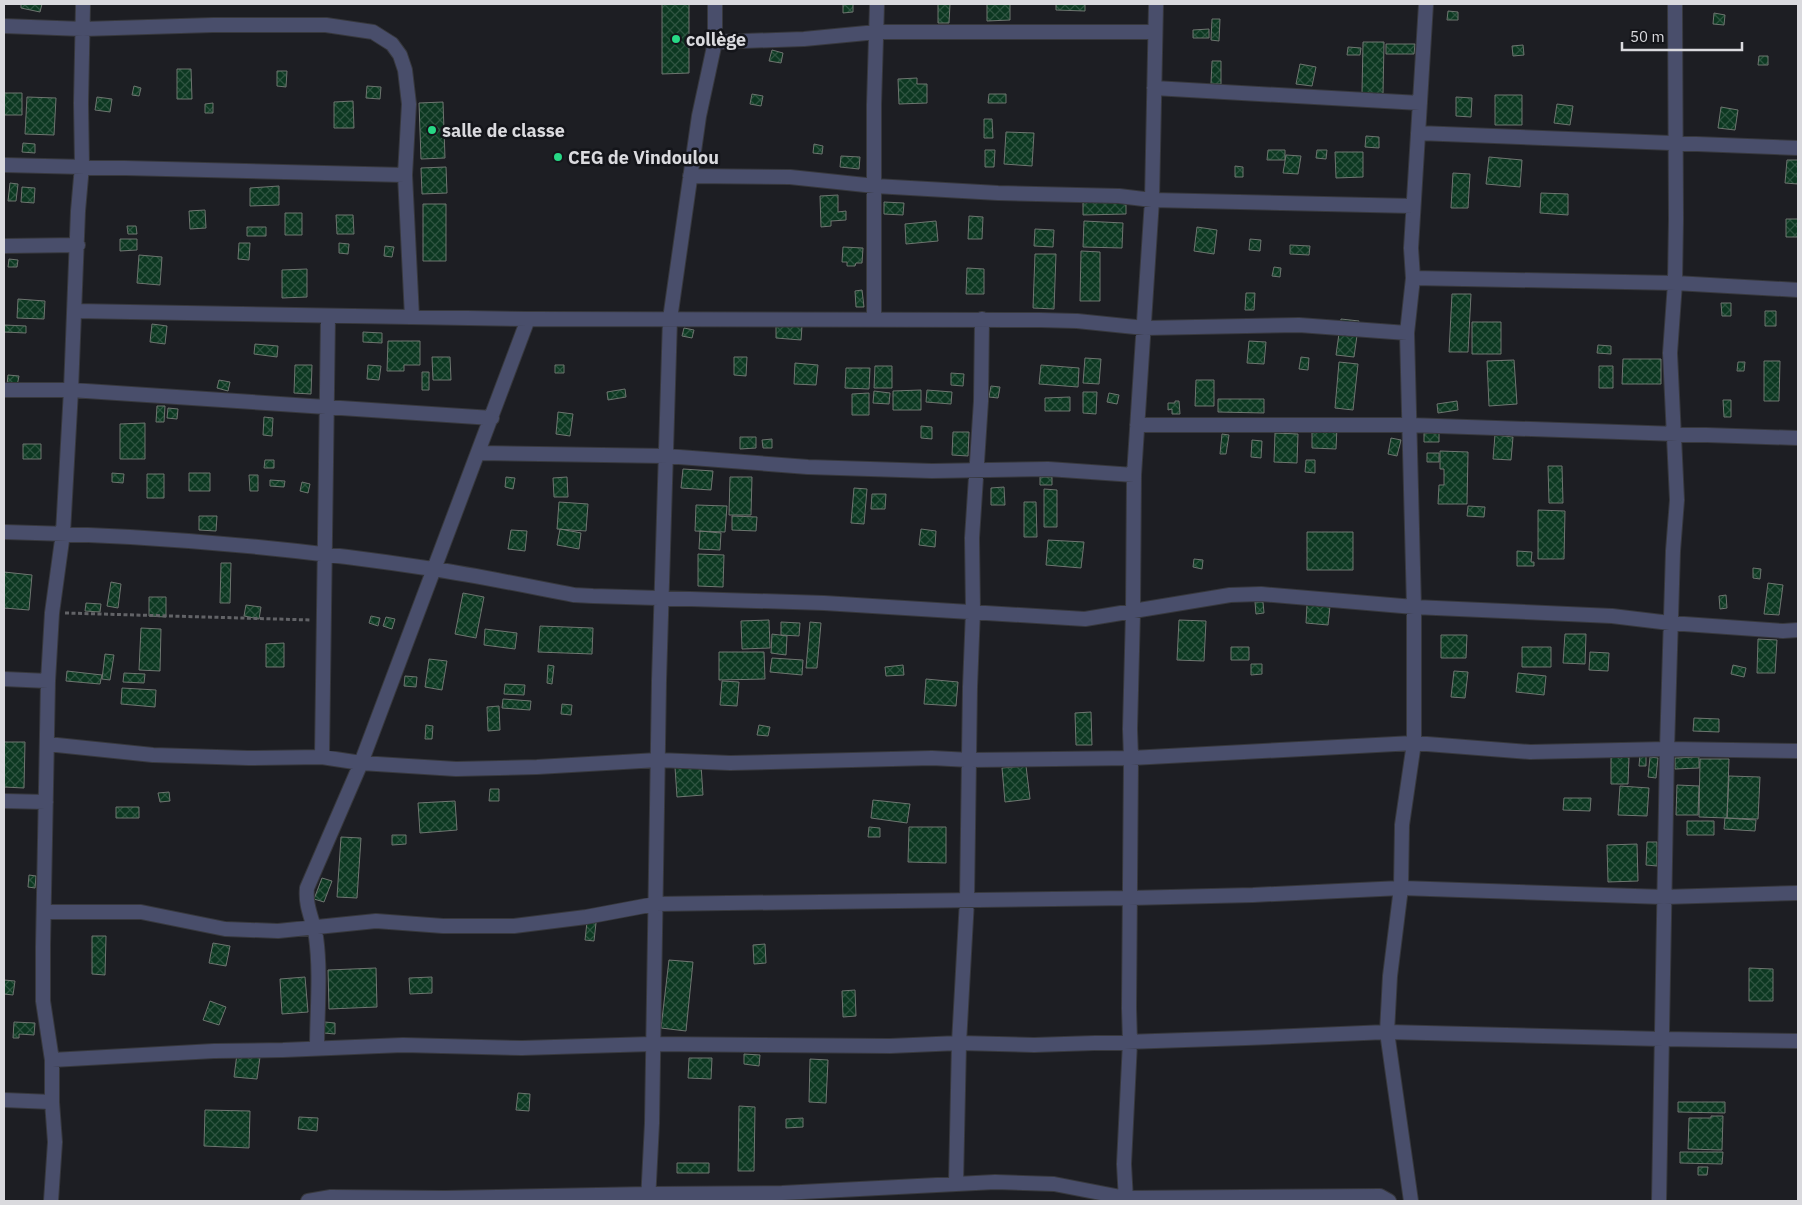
<svg xmlns="http://www.w3.org/2000/svg" width="1802" height="1205" viewBox="0 0 1802 1205" font-family="'IBM Plex Sans',sans-serif">
	<style>
		.building { fill: url(#building-cross-hatch); stroke: #6d746f }
		.lines { fill: none; stroke-linecap: round; stroke-linejoin: round }
		.minor-casing { stroke: #37383d; stroke-width: 16 }
		.path { stroke: #626367; stroke-width: 3; stroke-dasharray: 4 2.5; stroke-linecap: butt }
		.minor { stroke: #494e6b; stroke-width: 14 }
		.poi-dot { fill: #27d885; stroke: #14151a; stroke-width: 2 }
		.labels { text-anchor: middle; dominant-baseline: central; stroke-width: 5; stroke-linejoin: round; paint-order: stroke }
		.poi-label { font-size: 18px; font-weight: bold; fill: #dadade; stroke: #14151a; text-anchor: start }
	</style>
	<defs>
		<pattern id="building-cross-hatch" width="8" height="8" patternUnits="userSpaceOnUse" patternTransform="scale(1.25)"><rect width="8" height="8" fill="#0c3821"/><path d="M0 0l8 8M0 8l8-8" fill="none" stroke="#2f5441"/></pattern>
	</defs>
	<rect width="100%" height="100%" fill="#1d1e23"/>
	<!-- building -->
	<path class="building" d="M21,4h21l-2,8 -19,-4z
		M662,4h27v69l-27,1z
		M843,4h10v8l-10,1z
		M938,4h12l-1,19h-11z
		M987,4h23v16l-23,1z
		M1056,4h29v7l-29,-1z
		M1448,11l10,1v8h-11z
		M1714,13l11,2 -1,10 -11,-1z
		M1212,19h8l-1,22 -8,-1z
		M1209,29v9h-16v-8z
		M1363,42h21l-1,52 -21,-1z
		M1386,44h29l-1,10h-28z
		M1523,45l1,10 -11,1 -1,-10z
		M1348,47l13,1 -1,7h-13z
		M772,50l11,3 -2,10 -12,-2z
		M1759,56h9v9h-10z
		M1212,61h9v23h-10z
		M1300,64l16,3 -4,19 -16,-2z
		M177,69h14l1,30h-15z
		M277,71h10l-1,16 -9,-1z
		M917,78v6h10v19l-28,1 -1,-25z
		M134,86l7,2 -2,8 -7,-1z
		M367,86l14,1 -1,12 -14,-1z
		M4,93h18v22h-18z
		M752,94l11,2 -2,10 -11,-2z
		M989,94h17v9h-18z
		M1495,95h27v30h-27z
		M27,97l29,1 -2,37 -29,-1z
		M97,97l15,2 -2,13 -15,-2z
		M1456,97l16,1 -1,19 -15,-1z
		M353,101l1,27h-20v-26z
		M443,102l2,56 -24,1 -2,-56z
		M213,103v10h-8v-9z
		M1557,104l16,2 -3,19 -16,-2z
		M1721,107l17,3 -3,20 -17,-2z
		M984,119h8l1,19h-9z
		M1006,132l28,1 -2,33 -28,-2z
		M1366,136l13,1v11l-14,-1z
		M23,143l12,1v9l-13,-1z
		M814,144l9,2 -1,8 -9,-1z
		M985,150h10l-1,17h-9z
		M1268,150h17v10h-18z
		M1317,150h10l-1,9 -10,-1z
		M1335,152h28v25l-27,1z
		M1286,155l15,1 -3,18 -15,-1z
		M841,156l19,1 -1,12 -19,-2z
		M1489,157l33,3 -2,27 -34,-3z
		M1787,160h11v24l-13,-1z
		M1235,166l8,1v10h-8z
		M446,167l1,26 -25,1 -1,-26z
		M1453,173l17,1 -2,34h-17z
		M10,183l8,1 -2,17h-8z
		M279,186v19l-29,1v-18z
		M22,187l13,1 -1,15 -13,-1z
		M1083,191h43v23l-43,1z
		M1541,193l27,1v21l-28,-2z
		M838,195v17l8,-1v9l-15,1v5l-10,1 -1,-31z
		M884,202l20,1 -1,12 -19,-1z
		M423,204h23v57h-23z
		M205,210l1,18 -16,1 -1,-18z
		M285,213h17v22h-17z
		M336,215h17l1,19h-17z
		M969,216l14,1 -1,22h-14z
		M1786,219h12v18h-12z
		M936,221l2,20 -32,3 -1,-20z
		M1084,221l39,2 -1,25 -39,-1z
		M127,226h9l1,8h-9z
		M247,227h19v9h-19z
		M1197,227l20,3 -3,24 -20,-3z
		M1035,229l19,1 -1,17 -19,-1z
		M120,239h17v11l-17,1z
		M1250,239l11,1 -1,11 -11,-1z
		M239,243h11l-1,17 -11,-1z
		M339,243l10,1 -1,10 -9,-1z
		M1290,245l20,1 -1,9 -19,-1z
		M385,246l9,1 -2,10 -8,-1z
		M843,247l20,1 -1,15h-6l-1,3h-8v-4h-5z
		M1081,251l19,1v49h-20z
		M1035,254h21l-2,55 -21,-1z
		M139,255l23,2 -2,28 -23,-2z
		M9,259l9,1 -1,7h-9z
		M1274,267l7,1 -1,9 -8,-1z
		M967,268l17,1v25h-18z
		M307,269v28l-25,1v-28z
		M862,290l2,17h-8l-1,-16z
		M1246,293h9l-1,17h-9z
		M1452,294h19l-3,58h-19z
		M18,299l27,2 -1,18 -27,-1z
		M1721,303h10v13h-9z
		M1765,311h11v15h-11z
		M1341,319l18,2 -5,36 -18,-2z
		M1472,322h29v32h-29z
		M152,324l15,2 -2,18 -15,-2z
		M4,325l22,1v7l-22,-1z
		M776,325l26,1 -1,14 -25,-2z
		M684,328l10,2 -2,8 -10,-2z
		M363,332l19,1v10l-19,-1z
		M388,341h32v24h-16v6h-17z
		M1249,341l17,1 -2,22 -17,-1z
		M255,344l23,2 -1,11 -23,-3z
		M1598,345l13,1v8l-14,-1z
		M432,357h18l1,23h-18z
		M734,357h13l-1,19 -12,-1z
		M1301,357l8,1 -1,12 -9,-1z
		M1085,358l16,1 -2,25 -16,-1z
		M1623,359h38v25h-39z
		M1514,360l3,44 -28,2 -2,-45z
		M1764,361h16l-1,40h-15z
		M1339,362l19,2 -5,46 -18,-2z
		M1738,362h7l-1,9h-7z
		M795,363l23,2 -2,20 -22,-1z
		M295,365h17l-1,29 -17,-1z
		M368,365l13,1 -2,14 -12,-1z
		M555,365h9v8h-9z
		M1041,365l38,3 -1,19 -39,-3z
		M875,366h17v22h-18z
		M1599,366h14v22h-14z
		M846,368h24l-1,21 -24,-1z
		M422,372h7v18h-7z
		M951,373l13,1 -1,12 -12,-1z
		M8,375l11,1 -2,10 -10,-1z
		M219,380l11,2 -2,9 -11,-3z
		M1196,380h18v26h-19z
		M991,386l9,1 -2,11 -9,-1z
		M625,389l1,8 -18,3 -1,-8z
		M921,390v20h-28v-19z
		M927,390l25,2 -1,12 -25,-2z
		M874,391l16,2 -1,11 -16,-1z
		M1083,392h14l-1,22 -13,-1z
		M869,393v22h-17v-21z
		M1109,393l10,2 -2,9 -10,-2z
		M1070,397v14h-25v-13z
		M1218,399h46v14l-46,-1z
		M1723,400h8v17h-7z
		M1175,401h4l1,13h-8v-5l-4,1v-7h7z
		M1457,401l1,9 -20,3 -1,-9z
		M157,406h8l-1,16h-8z
		M168,408l10,1 -1,10 -10,-1z
		M558,412l15,2 -3,22 -14,-2z
		M264,417l9,1 -1,18 -9,-1z
		M145,423v36h-25v-35z
		M921,426l11,1v12l-11,-1z
		M1312,426l25,1 -1,22 -24,-1z
		M953,432h16l-1,24 -16,-1z
		M1275,433l23,1 -1,29 -23,-1z
		M1424,433h15v9h-15z
		M1222,434l7,1 -3,19h-6z
		M1495,435l18,2 -2,23 -18,-1z
		M740,437h16v11l-16,1z
		M1391,438l10,2 -4,16 -9,-2z
		M772,439v9h-9l-1,-8z
		M1252,440l10,1 -1,17 -10,-1z
		M23,444h18v15h-18z
		M1440,451l28,1 -1,52h-29l1,-19h5v-16h-4z
		M1427,453h12v9h-12z
		M265,460h9v8h-10z
		M1306,460h9v13l-10,-1z
		M1548,466h14l1,37h-14z
		M683,469l30,2 -2,19 -30,-2z
		M112,473l12,1 -1,9 -11,-1z
		M189,473h21v18h-21z
		M147,474h17v24h-17z
		M249,475h9v16h-8z
		M506,477l9,1 -2,11 -8,-2z
		M567,477l1,20h-14l-1,-19z
		M730,477h22l-1,38h-22z
		M1040,477h12v8h-12z
		M270,480l15,1 -1,6 -14,-1z
		M302,482l8,2 -2,9 -8,-2z
		M1004,487l1,18h-14v-17z
		M854,488l13,1 -3,35 -13,-1z
		M1044,489l13,1v37h-13z
		M872,494h14l-1,15h-14z
		M559,502l29,2 -2,27 -29,-2z
		M1024,502h12l1,35h-13z
		M696,505l31,1 -2,26 -30,-1z
		M1468,506l17,1 -1,10 -17,-1z
		M1538,510l27,1 -1,48h-26z
		M199,516h18l-1,15 -17,-1z
		M732,516l25,1 -1,14 -24,-1z
		M560,529l21,4 -2,16 -22,-4z
		M921,529l15,2 -1,16 -16,-2z
		M511,530l16,1 -2,20 -17,-2z
		M700,531l21,2 -1,17 -21,-1z
		M1307,532h46v38h-46z
		M1048,540l36,2 -3,26 -35,-3z
		M1517,551l15,1 -1,10h3v4h-17z
		M698,554l26,1 -1,32 -25,-1z
		M1194,559l9,1 -1,9 -9,-2z
		M221,563h10l-1,40h-10z
		M1753,568l8,1 -1,10 -7,-1z
		M4,572l28,3 -3,35 -25,-2z
		M111,582l10,2 -3,24 -11,-2z
		M1768,583l15,2 -4,30 -15,-1z
		M463,593l21,4 -8,41 -21,-4z
		M1726,595l1,13 -7,1 -1,-13z
		M149,597h17v20l-17,-1z
		M1255,602h8l1,11 -8,1z
		M86,603l15,1 -1,8 -15,-1z
		M246,605l15,2 -2,12 -15,-3z
		M1307,605l23,1 -2,19 -22,-2z
		M371,616l9,2 -2,8 -9,-3z
		M386,617l9,2 -3,10 -9,-3z
		M769,620l1,28 -28,1 -1,-28z
		M1179,620l27,1 -2,40 -27,-1z
		M781,622l19,1 -1,13 -18,-1z
		M810,622l11,1 -4,45h-11z
		M540,626l53,2 -1,26 -54,-2z
		M141,628l20,1 -1,42 -21,-1z
		M485,629l32,4 -2,16 -31,-4z
		M772,634l15,2 -1,19 -15,-2z
		M1565,634h21l-1,30 -22,-1z
		M1441,635h26l-1,23h-25z
		M1758,639l19,1 -2,33h-18z
		M284,643v24h-18v-23z
		M1231,647h18v13h-18z
		M1522,647h29v20h-29z
		M719,652h45l1,27 -46,1z
		M1590,652l19,1 -1,18 -19,-1z
		M105,654l9,1 -4,25 -8,-1z
		M772,658l31,2 -1,15 -32,-3z
		M429,659l18,2 -5,29 -17,-3z
		M1251,664h11v10l-11,1z
		M548,665l6,1 -2,18 -5,-1z
		M903,665l1,10 -18,1 -1,-9z
		M1733,665l13,3 -2,9 -13,-3z
		M67,671l35,4 -2,9 -34,-3z
		M1454,671l14,1 -3,26 -14,-1z
		M124,673l21,1 -1,9 -21,-1z
		M1518,673l28,3 -2,19 -28,-3z
		M405,676l12,1 -1,10 -12,-1z
		M926,679l32,3 -2,24 -32,-2z
		M722,681l17,1 -2,24 -17,-1z
		M505,684l20,1 -1,10 -20,-1z
		M122,688l34,2 -1,17 -34,-3z
		M503,699l28,2 -1,9 -28,-2z
		M562,704l10,1 -1,10 -10,-1z
		M499,706l1,24 -12,1 -1,-24z
		M1091,712l1,33h-16l-1,-32z
		M1694,718l25,1v13l-26,-1z
		M426,725l7,1 -1,13h-7z
		M759,725l11,2 -2,9 -11,-1z
		M4,742h21l-1,46 -20,-1z
		M1640,755l6,1v10h-7z
		M1611,757h18l-1,27h-17z
		M1650,757l8,1 -2,20 -8,-1z
		M1699,757v11l-24,1v-11z
		M1700,759h29l-2,59 -28,-1z
		M701,765l2,30 -26,2 -2,-30z
		M1026,766l4,33 -25,3 -3,-34z
		M1729,776l31,1 -2,42 -31,-1z
		M1677,785l22,1 -1,29h-22z
		M1620,786l29,2 -2,28 -29,-1z
		M490,789h9v12h-10z
		M169,792l1,9 -10,1 -2,-9z
		M1564,798h27l-1,13 -27,-1z
		M873,800l37,4 -3,19 -36,-5z
		M455,801l2,29 -37,3 -2,-30z
		M116,807h23v11h-23z
		M1725,818l31,2 -1,11 -31,-2z
		M1687,821h27v14h-27z
		M869,827l11,1v9h-12z
		M909,827h37v36l-38,-1z
		M392,835h14v9l-14,1z
		M341,837l20,1 -4,60 -20,-1z
		M1647,842h10v24l-11,-1z
		M1637,844l1,37 -30,1 -1,-37z
		M29,875l7,1 -1,12 -7,-1z
		M322,878l10,3 -8,21 -10,-3z
		M588,913l9,1 -3,27 -9,-1z
		M92,936h14l-1,39 -13,-1z
		M213,943l17,3 -4,20 -17,-3z
		M765,944l1,19 -12,1 -1,-19z
		M669,960l24,2 -7,69 -25,-3z
		M376,968l1,39 -48,2 -1,-39z
		M1749,968l24,1v32h-24z
		M305,977l3,35 -26,2 -2,-35z
		M432,977v16l-22,1 -1,-16z
		M4,980l11,1 -2,14 -9,-1z
		M855,990l1,26 -13,1 -1,-26z
		M210,1001l16,6 -7,18 -16,-5z
		M14,1022l21,1 -1,12 -15,-1v4h-6z
		M325,1022l10,1v11l-11,-1z
		M237,1054l23,3 -3,22 -23,-2z
		M744,1054l16,1 -1,11 -15,-2z
		M689,1058h23l-1,21 -23,-1z
		M810,1059l18,1 -2,43 -17,-1z
		M518,1093l12,1 -1,17 -13,-1z
		M1678,1102h47v11l-47,-1z
		M739,1106l16,1 -1,64h-16z
		M205,1110l45,1 -1,37 -45,-2z
		M1711,1116h12l-1,34 -34,-1 1,-31h22z
		M299,1117l19,1 -1,13 -19,-2z
		M803,1118v9l-17,1v-9z
		M1680,1152h43l-1,12 -42,-1z
		M677,1163h32v10h-32z
		M1698,1167h10l-1,8h-9z"/>
	<g class="lines">
		<!-- minor casing -->
		<g class="minor-casing">
			<path id="minor" d="M4,26l79,3 130,-4h113l47,7 19,12 8,11 5,15 4,34 -4,71 7,142
				M715,42l89,-3 73,-7h278
				M1154,88l266,15
				M1418,133l380,15
				M4,165l401,10
				M690,176l100,1 85,9 123,7 121,3 33,4 261,6
				M4,246l74,-1
				M1413,278l262,5 123,7
				M75,311l453,8 512,1 37,1 68,7 154,-3 108,8
				M874,319v-214l3,-101
				M4,390h67l421,28
				M1137,425h272l389,13
				M479,453l187,3 142,11 124,4 116,-2 86,6
				M4,532c144,3 286,15 429,37 47,7 94,17 141,26l19,1 231,7 261,16 145,-24 31,-1 153,13 198,9 58,7 113,8 15,-1
				M4,679l44,2
				M47,744l106,11 95,3 74,-1 39,6 95,6 81,-2 121,-7 72,3 202,-5 38,2 161,-2 283,-15 116,9 137,-3 131,2
				M322,757l6,-441
				M4,801l42,1
				M44,912h97l84,17 53,2 98,-10 67,5h71l72,-9 69,-13 474,-6 124,-3 148,-7 263,9 134,-4
				M317,1048c0,-36 4,-75 -1,-111 -3,-18 -11,-30 -9,-49l54,-125 167,-444
				M52,1060l162,-9 69,-1 120,-5 119,3 130,-4 238,2 69,-3 75,2 212,-7 141,-6 275,7 136,2
				M4,1100l48,2
				M956,1183l3,-140 8,-143 3,-213 3,-76 -1,-73 9,-137 1,-82
				M51,1201l4,-59 -3,-40v-42l-9,-59v-55l5,-265 4,-68 11,-80 8,-143 7,-179 4,-45 -1,-63 2,-99
				M308,1201l23,-4 114,1 203,-4 134,-1 213,-11 59,2 72,14 254,-2 9,5
				M648,1201l4,-78 7,-442 11,-362 29,-203 16,-74v-38
				M1126,1201l-2,-37 6,-122 -1,-34 2,-250 -1,-29 3,-117 1,-137 18,-275 4,-196
				M1411,1201l-24,-169 3,-56 11,-88 1,-63 12,-82v-136l-7,-274 6,-55 -2,-30 15,-244
				M1659,1201l8,-452 6,-198 4,-51 -7,-147 5,-70 1,-64 -1,-215"/>
		</g>
		<!-- path -->
		<path class="path" d="M65,613l246,7"/>
		<!-- minor -->
		<use href="#minor" class="minor"/>
	</g>
	<!-- markers -->
	<g class="poi-dot">
		<circle cx="676" cy="39" r="5"/>
		<circle cx="432" cy="130" r="5"/>
		<circle cx="558" cy="157" r="5"/>
	</g>
	<g class="labels">
		<!-- poi labels -->
		<g class="poi-label">
			<text x="686" y="39">collège</text>
			<text x="442" y="130">salle de classe</text>
			<text x="568" y="157">CEG de Vindoulou</text>
		</g>
	</g>
	<!-- border -->
	<rect width="1802" height="1205" fill="none" stroke="#dadade" stroke-width="10"/>
	<!-- scale -->
	<path d="M1622 42v8h120v-8" fill="none" stroke="#dadade" stroke-width="2.5"/>
	<text x="1630" y="42" font-size="15" fill="#dadade" stroke="#14151a" stroke-width="4" paint-order="stroke">50 m</text>
</svg>
